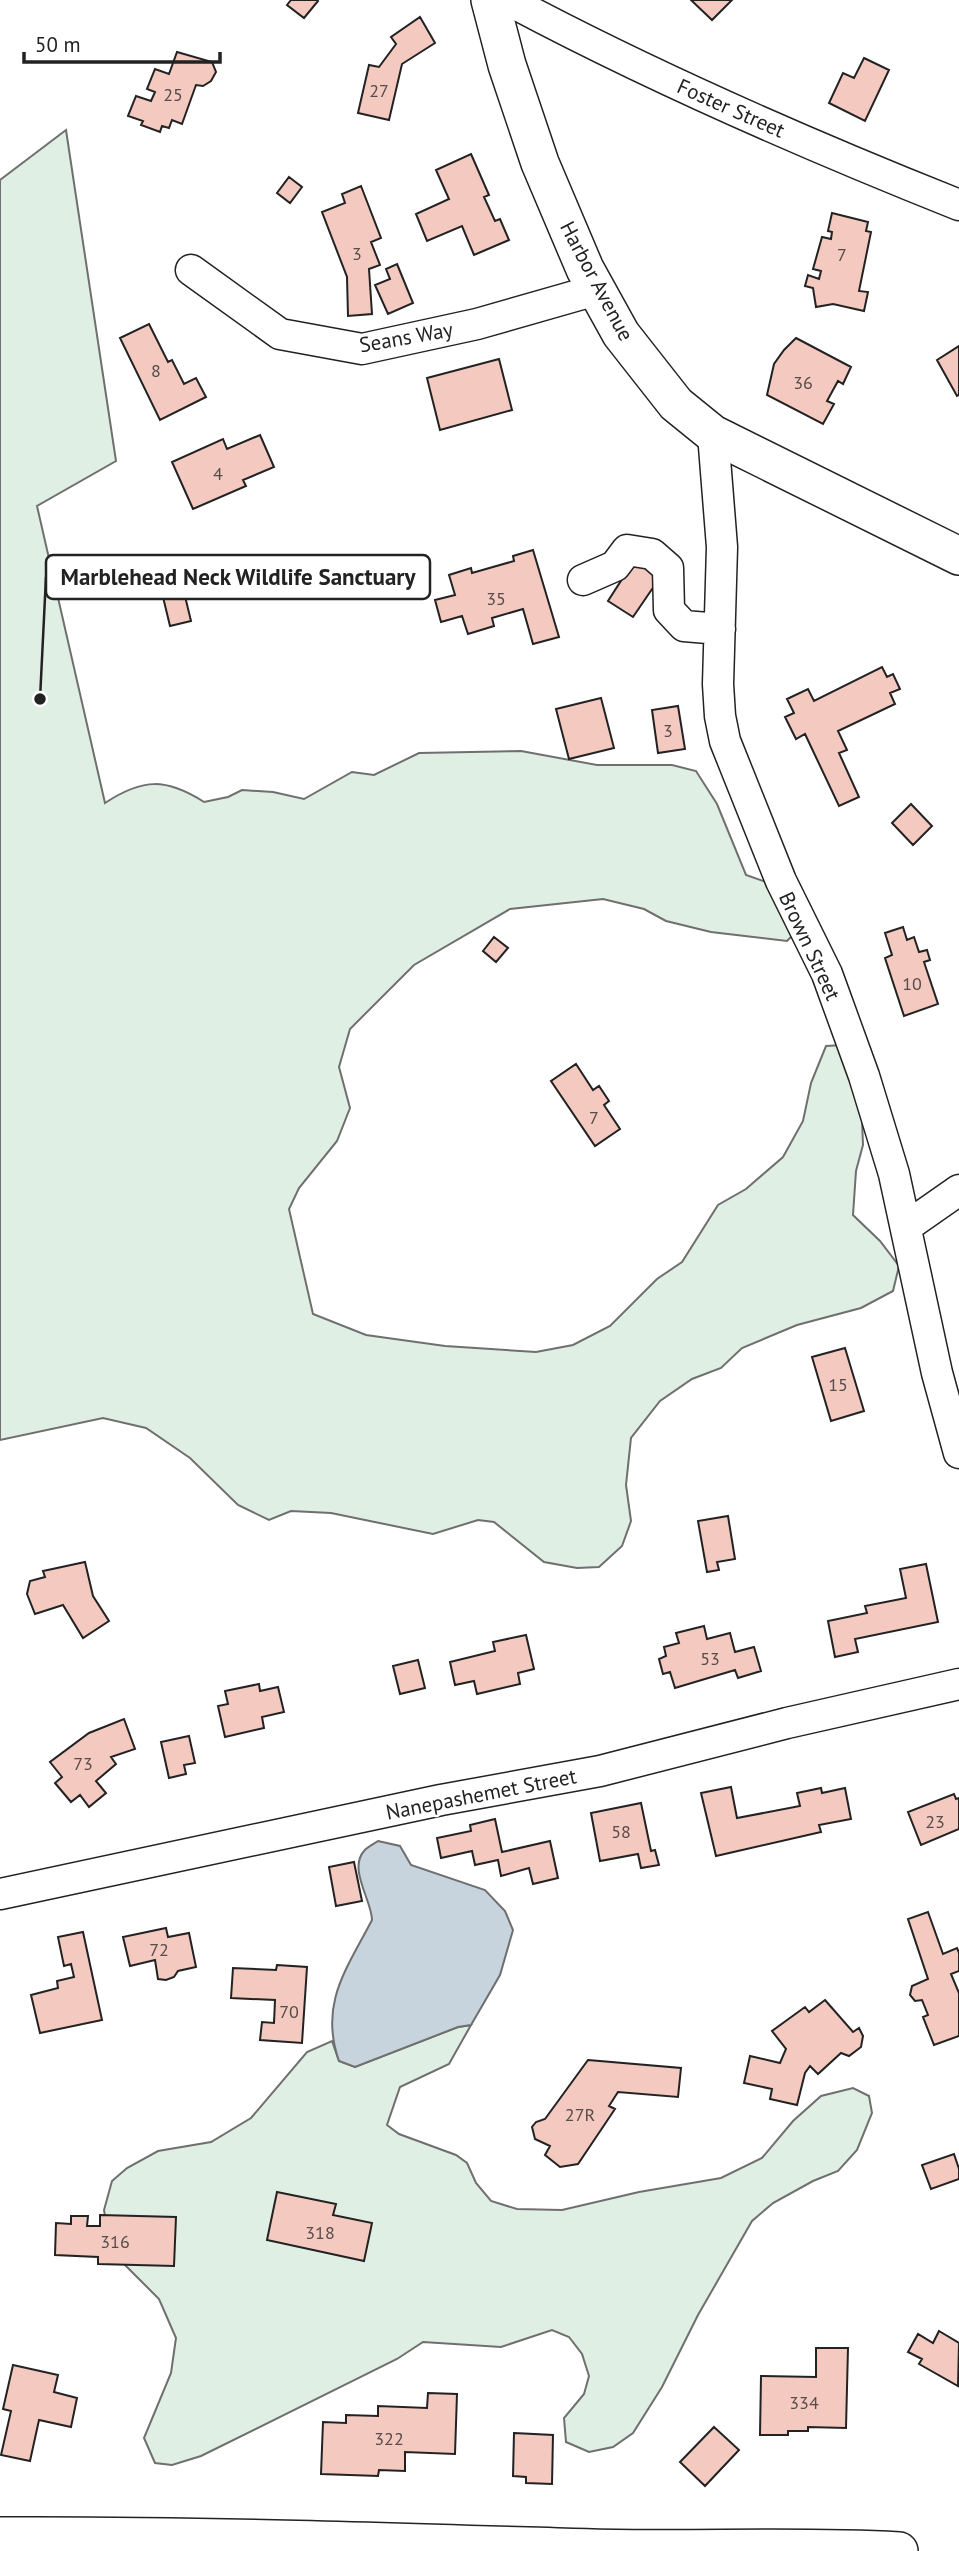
<svg xmlns="http://www.w3.org/2000/svg" width="959" height="2551" viewBox="0 0 959 2551" font-family="'PT Sans',sans-serif">
	<style>
		.green { fill: #e0efe3; stroke: #6f6f6f; stroke-width: 2 }
		.water { fill: #c7d3dd; stroke: #6f6f6f; stroke-width: 2 }
		.building { fill: #f3c9c0; stroke: #222; stroke-width: 2 }
		.lines { fill: none; stroke-linecap: round; stroke-linejoin: round }
		.minor-casing { stroke: #222; stroke-width: 33 }
		.major-casing { stroke: #222; stroke-width: 40 }
		.minor { stroke: #fff; stroke-width: 30 }
		.major { stroke: #fff; stroke-width: 37 }
		.labels { text-anchor: middle; dominant-baseline: central; stroke-width: 5; stroke-linejoin: round; paint-order: stroke }
		.number-label { font-size: 18px; fill: #564c4a }
		.street-label { font-size: 21px; fill: #222; stroke: #fff }
		.leader { fill: none; stroke: #222; stroke-width: 2.5 }
		.callout-dot { fill: #222; stroke: #fff; stroke-width: 2.5 }
		.callout { fill: #fff; stroke: #222; stroke-width: 2.5 }
		.callout-label { font-size: 23px; text-anchor: middle; font-weight: bold; fill: #222 }
	</style>
	<rect width="100%" height="100%" fill="#fff"/>
	<!-- green -->
	<path class="green" d="M66,130l50,331 -79,45 68,297c38,-25 61,-25 99,-1l24,-5 14,-7 31,2 31,7 48,-27 22,3 45,-22 102,-2 76,14h75l24,6 21,33 29,71 29,10 20,48 -8,8 -76,-9 -45,-11 -22,-12 -41,-10 -93,10 -96,56 -64,64 -11,38 11,41 -13,33 -38,47 -10,21 24,105 53,21 79,11 91,6 37,-7 37,-19 47,-47 25,-17 36,-57 28,-16 37,-32 20,-36 8,-38 15,-37 17,-1 18,48 2,52 -7,26 -3,44 27,26 19,25 -6,25 -32,17 -64,17 -55,23 -21,20 -29,11 -32,22 -29,37 -5,47 5,36 -9,25 -23,21 -22,1 -33,-6 -50,-40 -16,-2 -45,14 -102,-21 -40,-2 -22,9 -31,-15 -48,-47 -44,-30 -43,-10 -103,22v-1260z
		M471,2025l-22,39 -49,23 -13,38 12,9 57,21 11,8 9,20 15,18 26,8 45,1 77,-18 82,-14 41,-20 31,-37 28,-25 32,-8 16,8 3,17 -15,37 -19,21 -25,10 -40,22 -21,18 -54,94 -36,72 -29,46 -20,14 -24,5 -23,-10 -2,-24 20,-24 5,-18 -7,-22 -13,-17 -17,-7 -51,17 -78,-5 -26,17 -196,97 -29,9 -17,-2 -11,-25 27,-65 5,-35 -17,-39 -34,-34 -15,-19 -6,-36 8,-29 15,-13 31,-17 53,-9 40,-24 56,-66 25,-11 7,20 16,6 103,-40z"/>
	<!-- water -->
	<path class="water" d="M378,1841l22,5 11,19 74,25 20,21 8,19 -13,45 -29,50 -13,2 -103,40 -16,-6c-20,-57 7,-91 33,-141 0,-19 -24,-51 -8,-69 3,-4 10,-7 14,-10z"/>
	<!-- building -->
	<path class="building" d="M291,0h26l1,1 -14,17 -17,-13z
		M691,0h41l-20,20z
		M420,17l15,26 -33,21 -13,56 -31,-7 11,-48 10,2 17,-23 -5,-7z
		M177,52l35,10 4,10 -5,9 -8,5 -7,-1 -14,39 -10,-4 -3,8 -7,-2 -2,6 -19,-7 2,-4 -15,-5 8,-20 15,5 4,-9 -8,-3 8,-20 14,5z
		M864,58l25,12 -24,51 -36,-18 14,-30 11,5z
		M471,154l18,41 -5,2 11,24 5,-2 9,21 -35,15 -12,-29 -35,15 -11,-27 33,-15 -13,-29z
		M289,177l13,10 -12,16 -13,-10z
		M361,186l20,52 -10,4 9,23 -11,4 3,45 -24,2 -1,-39 -25,-65 23,-9 -3,-9z
		M832,213l36,9 -2,9 5,1 -12,59 9,1 -4,19 -31,-7 -17,3 -3,-19 -8,-2 3,-11 11,4 2,-8 -8,-2 9,-32 9,2 1,-7 -4,-1z
		M397,264l16,39 -25,11 -13,-29 15,-6 -4,-10z
		M149,324l19,38 4,-2 12,24 12,-6 10,19 -46,23 -40,-82z
		M796,338l55,29 -8,17 -5,-3 -11,20 7,3 -11,20 -56,-29 7,-31 10,-14z
		M959,346v49l-2,1 -20,-36z
		M499,359l13,51 -72,20 -13,-52z
		M260,435l14,32 -31,13 3,6 -53,23 -21,-47 51,-23 4,10z
		M533,550l26,87 -26,7 -10,-35 -31,9 2,8 -26,8 -6,-18 -21,6 -6,-22 20,-5 -6,-20 22,-7 1,5 42,-12 -1,-5z
		M637,556l26,17 -30,44 -25,-16z
		M184,592l7,29 -21,5 -7,-29z
		M882,667l5,10 6,-3 7,15 -10,4 5,11 -57,27 9,19 -8,3 20,44 -20,9 -34,-72 -9,5 -11,-22 9,-4 -7,-14 21,-10 6,12z
		M601,698l13,50 -45,11 -13,-50z
		M678,706l7,43 -27,4 -6,-43z
		M911,804l21,22 -19,19 -21,-22z
		M903,927l4,13 7,-3 5,15 8,-2 3,10 -6,2 14,42 -34,12 -19,-58 7,-3 -7,-22z
		M494,937l14,11 -12,14 -13,-11z
		M576,1064l17,26 6,-4 10,15 -5,4 16,24 -25,17 -44,-65z
		M845,1348l19,63 -33,10 -19,-64z
		M728,1516l7,43 -18,3 2,8 -12,2 -9,-51z
		M85,1562l8,34 16,25 -26,17 -20,-33 -28,9 -8,-20 3,-13 15,-4 -2,-6z
		M926,1564l12,58 -83,17 3,13 -23,5 -7,-36 39,-8 -2,-7 41,-8 -6,-29z
		M704,1626l3,13 23,-6 5,19 19,-5 7,24 -23,7 -3,-8 -60,18 -5,-16 -7,2 -4,-15 7,-3 -2,-9 15,-4 -3,-10z
		M526,1635l8,34 -16,4 2,11 -43,10 -3,-13 -19,4 -5,-23 45,-11 -2,-9z
		M418,1660l7,28 -25,6 -7,-28z
		M259,1684l1,7 18,-4 6,25 -22,5 2,11 -39,9 -7,-31 10,-2 -3,-13z
		M124,1719l11,30 -24,8 5,7 -20,17 10,12 -17,14 -9,-12 -9,7 -16,-19 7,-6 -12,-15 39,-29z
		M189,1736l6,27 -11,2 2,9 -17,4 -8,-36z
		M731,1787l6,31 63,-12 -3,-13 24,-5 1,5 23,-5 6,31 -32,6 2,7 -105,24 -15,-63z
		M954,1794l2,5 3,-1v31l-38,16 -13,-33z
		M641,1803l10,48 4,-1 4,15 -18,3 -3,-14 -38,7 -9,-48z
		M495,1819l7,33 48,-11 8,37 -25,6 -4,-16 -28,8 -3,-16 -23,5 -3,-14 -31,7 -4,-20 34,-7 -1,-6z
		M354,1862l8,39 -26,5 -7,-39z
		M928,1912l15,42 14,-6 2,5v18l-8,3 8,19v43l-25,9 -11,-28 5,-2 -6,-15 -7,1 -5,-6 2,-9 16,-7 -20,-60z
		M166,1928l2,9 21,-4 7,34 -18,4 -4,6 -8,3 -8,-1 -3,-19 -25,6 -7,-29z
		M83,1932l19,88 -62,13 -9,-38 27,-7 -1,-7 17,-4 -3,-13 -7,2 -6,-29z
		M277,1965l30,2 -5,76 -42,-3 2,-18 12,1 1,-23 -44,-2 2,-30 43,2z
		M825,2000l28,32 6,-4 4,8 -2,11 -12,9 -8,-3 -23,21 -8,-8 -5,7 -8,32 -27,-6 2,-10 -28,-6 6,-27 30,7 6,-14 -14,-18 33,-24 4,5z
		M588,2060l93,8 -3,29 -60,-5 -9,14 6,3 -37,55 -18,3 -15,-12 5,-9 -15,-7 -3,-12 4,-5 9,-3z
		M954,2154l5,15v10l-28,10 -9,-24z
		M277,2192l59,12 -3,11 39,8 -8,38 -97,-21z
		M100,2215l76,2 -2,49 -76,-2v-7l-43,-2 1,-32 15,1v-8h17l-1,10h13z
		M939,2331l20,12 -1,43 -39,-22 3,-5 -14,-7 10,-18 15,9z
		M816,2348h32l-2,80 -38,-1v4h-20v4h-28l1,-59 55,1z
		M13,2365l45,10 -4,17 23,6 -6,29 -32,-7 -9,41 -29,-6 10,-44 -8,-2z
		M428,2393l29,1 -2,60 -50,-2v19l-26,-1 -1,6 -57,-2 2,-52 23,1v-8l32,1v-10l49,2z
		M714,2427l25,23 -34,36 -25,-24z
		M514,2433l39,2 -1,49 -26,-1v-6l-13,-1z"/>
	<g class="lines">
		<!-- minor casing -->
		<g class="minor-casing">
			<path id="minor" d="M508,0c146,78 298,144 451,205
				M191,270l89,64 82,15 115,-25 119,-34
				M713,434l9,113 -4,137 2,32 5,25 56,140 46,93 37,102 30,98 43,199 22,80
				M583,580l32,-14 12,-16 25,4 16,14 1,42 15,16 36,3
				M906,1227l53,-37
				M0,1894l441,-94 159,-29 187,-48 172,-39"/>
		</g>
		<!-- major casing -->
		<g class="major-casing">
			<path id="major" d="M490,0l17,65 33,98 45,106 36,65 55,70 37,30 246,122
				M0,2536c197,-1 395,6 592,12 102,3 204,-3 307,3"/>
		</g>
		<!-- minor -->
		<use href="#minor" class="minor"/>
		<!-- major -->
		<use href="#major" class="major"/>
	</g>
	<g class="labels">
		<!-- number labels -->
		<g class="number-label">
			<text x="379" y="90">27</text>
			<text x="173" y="94">25</text>
			<text x="357" y="253">3</text>
			<text x="842" y="254">7</text>
			<text x="156" y="370">8</text>
			<text x="803" y="382">36</text>
			<text x="218" y="473">4</text>
			<text x="496" y="598">35</text>
			<text x="668" y="730">3</text>
			<text x="912" y="983">10</text>
			<text x="594" y="1117">7</text>
			<text x="838" y="1384">15</text>
			<text x="710" y="1658">53</text>
			<text x="83" y="1763">73</text>
			<text x="935" y="1821">23</text>
			<text x="621" y="1831">58</text>
			<text x="159" y="1949">72</text>
			<text x="289" y="2011">70</text>
			<text x="580" y="2114">27R</text>
			<text x="320" y="2232">318</text>
			<text x="115" y="2241">316</text>
			<text x="804" y="2402">334</text>
			<text x="389" y="2438">322</text>
		</g>
		<!-- street labels -->
		<g class="street-label">
			<text transform="translate(731 108) rotate(24)">Foster Street</text>
			<text transform="translate(597 281) rotate(62)">Harbor Avenue</text>
			<text transform="translate(406 337) rotate(-10)">Seans Way</text>
			<text transform="translate(810 946) rotate(65)">Brown Street</text>
			<text transform="translate(481 1794) rotate(-11)">Nanepashemet Street</text>
		</g>
	</g>
	<!-- callouts -->
	<path class="leader" d="M40 699L46 577"/>
	<circle class="callout-dot" cx="40" cy="699" r="7"/>
	<rect class="callout" x="46" y="555" width="384" height="44" rx="7"/>
	<g class="callout-label">
		<text x="238" y="585">Marblehead Neck Wildlife Sanctuary</text>
	</g>
	<!-- scale -->
	<path d="M24 52v10h196v-10" fill="none" stroke="#222222" stroke-width="3.5"/>
	<text x="35" y="52" font-size="21" fill="#222222" stroke="#ffffff" stroke-width="5" paint-order="stroke">50 m</text>
</svg>
